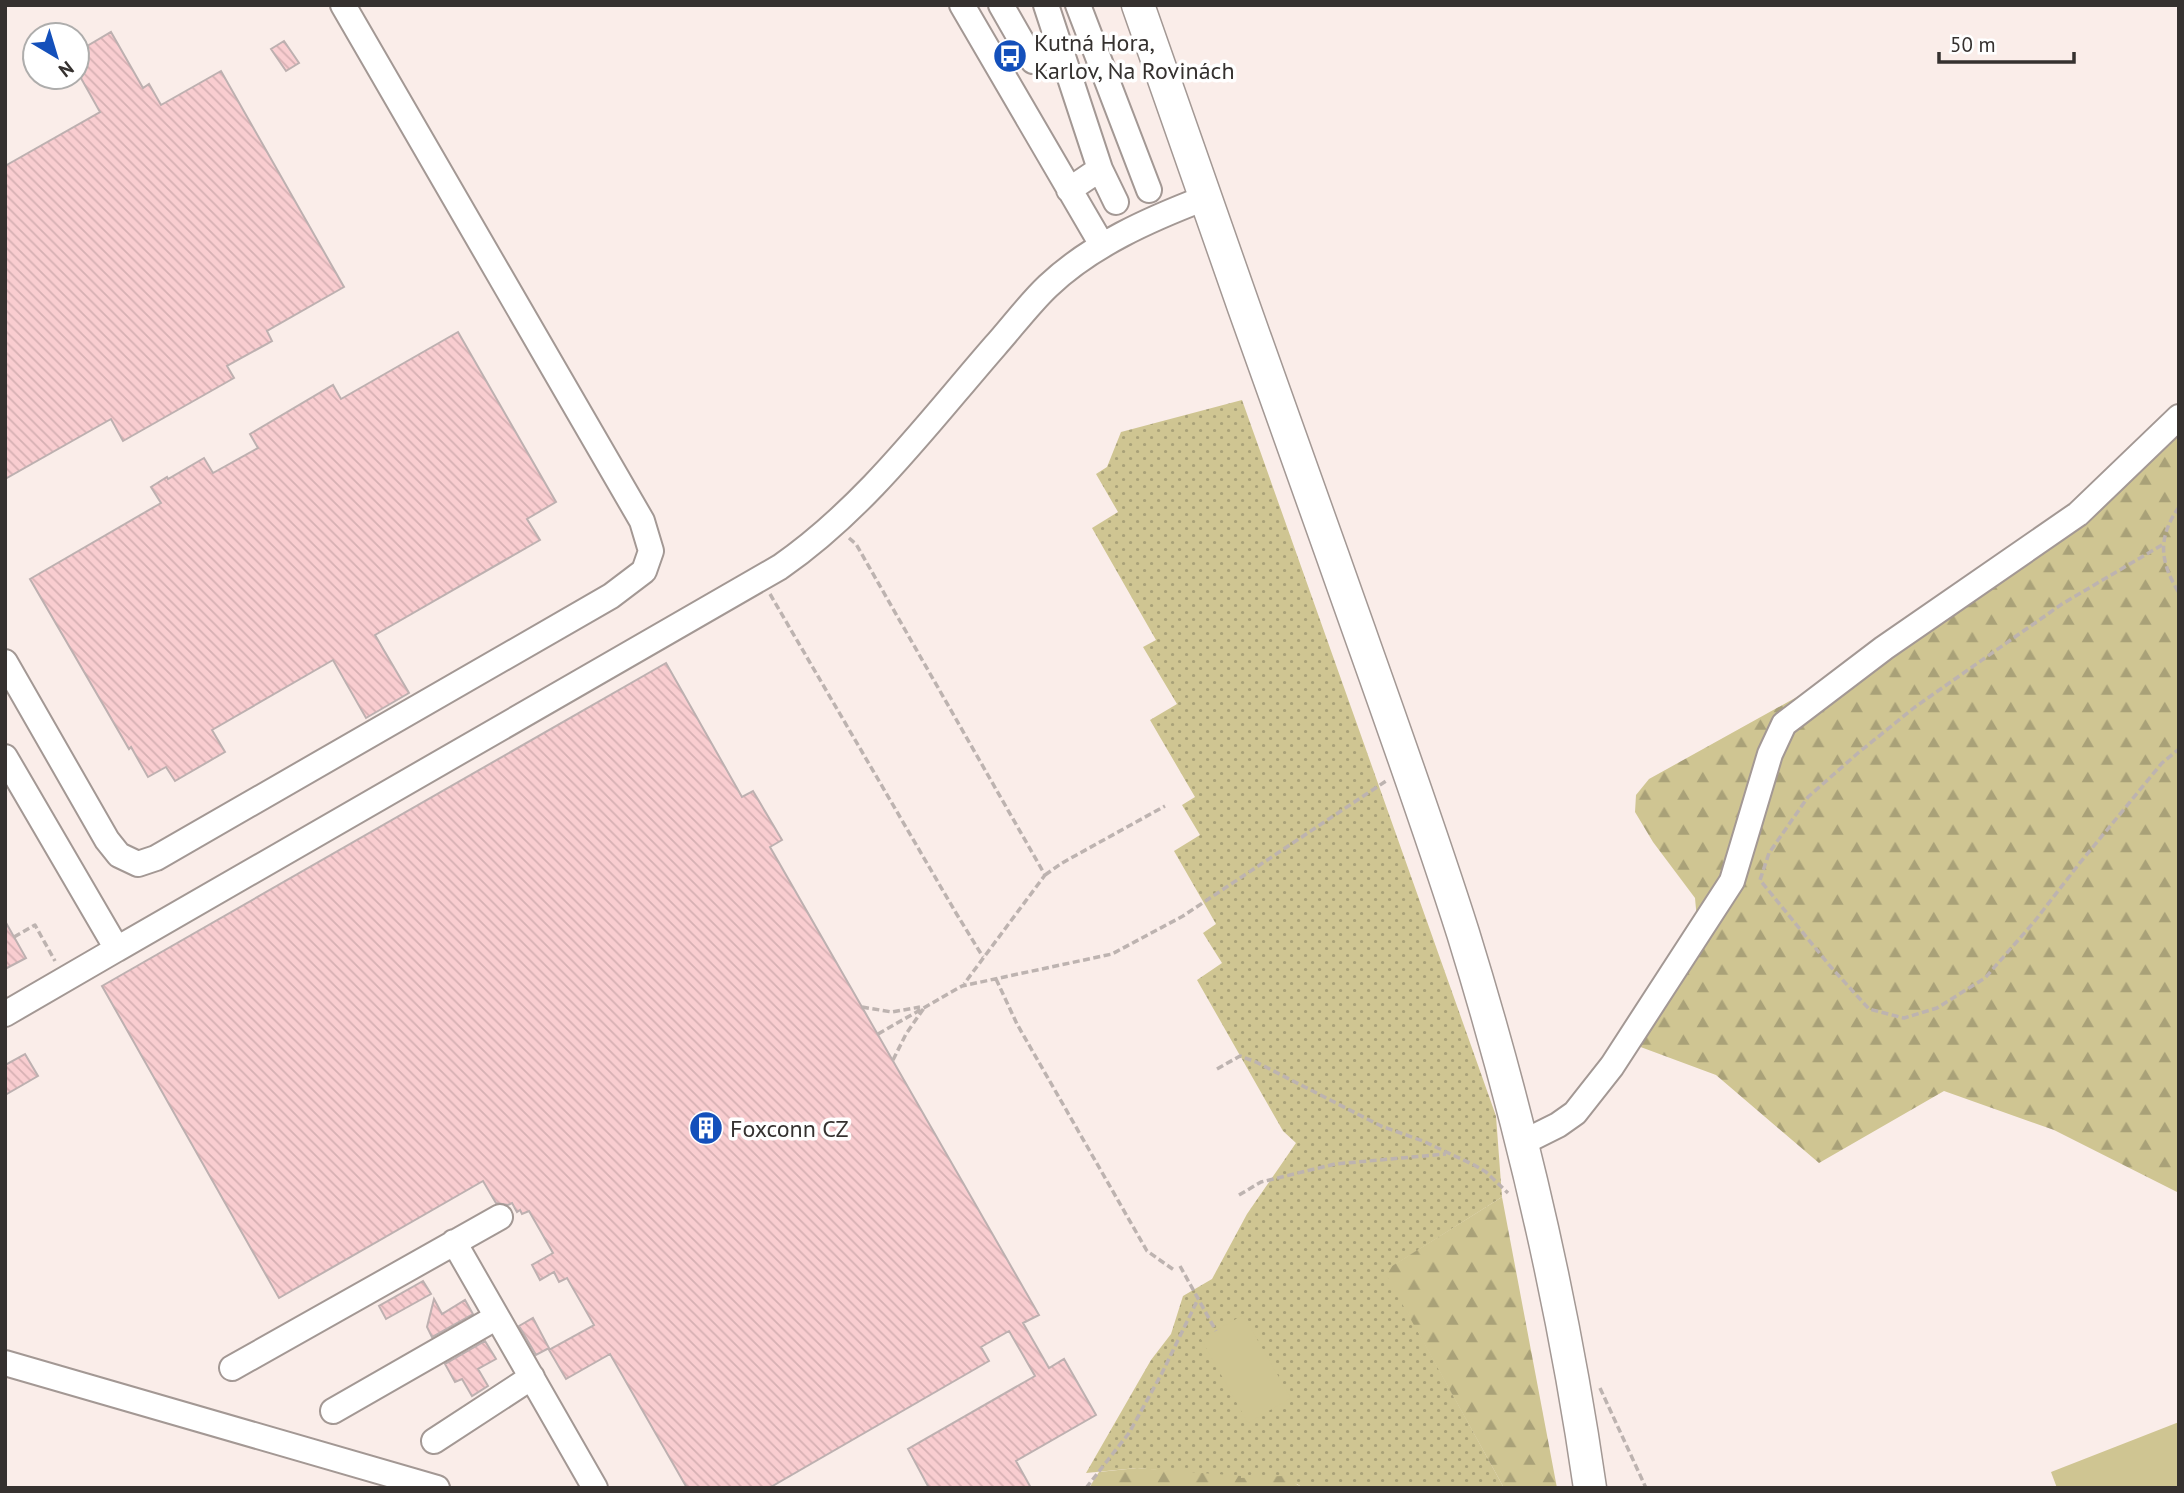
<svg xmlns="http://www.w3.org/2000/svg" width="2184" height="1493" viewBox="0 0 2184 1493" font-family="'PT Sans',sans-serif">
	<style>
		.grass { fill: url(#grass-dots) }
		.forest { fill: url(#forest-firs) }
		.pitch { fill: #cfc592 }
		.building { fill: url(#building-back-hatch); stroke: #bdb0b0; stroke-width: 2 }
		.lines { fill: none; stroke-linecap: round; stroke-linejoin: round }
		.minor-casing { stroke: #a39894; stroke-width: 28 }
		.major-casing { stroke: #a39894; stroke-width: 35 }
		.path { stroke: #bdb3b0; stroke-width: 3.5; stroke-dasharray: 7 3.5; stroke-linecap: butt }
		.minor { stroke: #fff; stroke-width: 24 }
		.major { stroke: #fff; stroke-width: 32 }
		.labels { text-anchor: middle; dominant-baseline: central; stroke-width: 7; stroke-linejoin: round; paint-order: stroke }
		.poi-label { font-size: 24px; fill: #35312f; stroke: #fff; text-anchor: start }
	</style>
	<defs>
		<pattern id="grass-dots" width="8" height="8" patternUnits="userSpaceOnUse" patternTransform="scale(1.75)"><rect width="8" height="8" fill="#cfc592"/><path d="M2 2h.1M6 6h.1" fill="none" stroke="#a9a178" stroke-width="1.8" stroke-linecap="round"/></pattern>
		<pattern id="forest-firs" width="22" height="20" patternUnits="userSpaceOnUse" patternTransform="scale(1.75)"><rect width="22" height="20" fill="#cfc592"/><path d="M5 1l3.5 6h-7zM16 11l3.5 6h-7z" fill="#a9a178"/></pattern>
		<pattern id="building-back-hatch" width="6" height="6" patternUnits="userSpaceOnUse" patternTransform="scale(1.75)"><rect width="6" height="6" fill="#f9cdd0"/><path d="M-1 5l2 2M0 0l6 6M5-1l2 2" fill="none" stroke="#d6b0b3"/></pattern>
	</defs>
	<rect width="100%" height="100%" fill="#faede9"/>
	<!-- grass -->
	<path class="grass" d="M1242,400l254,716 6,81 -117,74 119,217h-201l-6,-4 -160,-16 -51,5 65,-113 20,-26 12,-38 29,-17 35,-65 49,-71 -13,-12 -86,-151 25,-17 -19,-30 13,-9 -42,-73 26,-16 -18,-30 13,-8 -45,-77 27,-16 -34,-57 13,-7 -64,-112 26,-16 -22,-38 11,-7 14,-35z"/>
	<!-- forest -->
	<path class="forest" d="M2179,406v787l-125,-63 -110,-39 -125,72 -103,-88 -97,-36 78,-119 -2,-22 -42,-56 -18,-30 1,-17 13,-16 173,-96 55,-37 229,-167z
		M1502,1197l55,291h-53l-120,-217z
		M1137,1468l104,8v2l42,-2 20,12h-214l10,-16z"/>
	<!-- pitch -->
	<path class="pitch" d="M1243,1315l48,83 -43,25 -47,-84z
		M2179,1422v66h-122l-6,-16z"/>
	<!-- building -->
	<path class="building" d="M111,32l32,56 6,-4 12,21 60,-34 123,216 -77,44 5,10 -45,25 7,12 -111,63 -12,-22 -106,60v-313l95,-54 -23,-41v-19z
		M284,41l15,22 -13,8 -15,-22z
		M458,332l98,170 -29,17 13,21 -165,95 34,58 -43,25 -33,-58 -121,70 13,22 -50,29 -9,-14 -18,10 -17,-30 -2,2 -99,-170 131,-76 -10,-16 16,-10 1,2 36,-21 9,15 45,-25 -8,-14 83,-49 8,14z
		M666,663l76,134 11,-6 29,49 -12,7 269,468 -16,8 26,45 15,-9 32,56 -80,46 15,27h-102l-21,-39 127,-73 -26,-45 -28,16 8,14 -220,127h-82l-77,-134 -44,25 -17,-29 45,-25 -27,-47 -8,4 -5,-10 -14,8 -8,-15 21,-12 -24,-42 -7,3 -2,-4 -3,2 -5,-9 -4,2 -12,-2 -13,-22 -204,117 -177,-312z
		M5,921l21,37 -21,11z
		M25,1054l13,22 -33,19v-30z
		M423,1281l8,13 -45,25 -7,-13z
		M434,1299l8,15 23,-14 8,14 -41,23 -5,-10z
		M533,1318l16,30 -13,7 -17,-29z
		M485,1341l11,18 -18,10 10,17 -16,10 -10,-17 -7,3 -10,-18z"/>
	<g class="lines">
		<!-- minor casing -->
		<g class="minor-casing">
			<path id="minor" d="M962,5l140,240
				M1001,5l32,56 28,-10
				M1046,5l54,164
				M1078,5l71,185
				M1069,190l31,-21 16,33
				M5,662l102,178 12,15 19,9 18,-6 455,-262 33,-25 7,-20 -9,-30 -299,-516
				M5,757l112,192 -112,65
				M117,949l663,-382c85,-59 148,-144 215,-221 17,-19 34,-42 53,-60 43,-41 102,-67 157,-88
				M1522,1143l36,-18 17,-12 37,-47 120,-185 38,-127 14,-30 100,-76 194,-134 101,-97
				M454,1242l141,246
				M5,1363l432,125
				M232,1368l268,-151
				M333,1411l164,-94
				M434,1441l98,-64"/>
		</g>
		<!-- major casing -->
		<g class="major-casing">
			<path id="major" d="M1138,5c64,185 129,368 195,552 44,125 90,250 130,376 56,181 100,367 127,555"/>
		</g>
		<!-- path -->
		<path class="path" d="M2179,507c-22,31 -19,55 0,86
			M849,538l7,6 189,331 -81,109
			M2162,545l-100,59 -147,103 -57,46 -50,44 -39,56 -9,27 70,86 39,43 35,9 33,-10 48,-30 49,-56 45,-58 83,-101 17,-14
			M770,594l186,319 27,44
			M1045,875l17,-12 103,-57
			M14,937l21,-12 20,36
			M996,979l21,45 130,227 27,19
			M862,1007l30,5 28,-5
			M878,1034l84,-48 150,-32 71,-38 203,-135
			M893,1060l13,-26 18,-26
			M1217,1069l23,-13 16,6 125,64 42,15 51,24 12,7 22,21
			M1239,1195l22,-13 74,-18 111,-10
			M1180,1266l36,65
			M1600,1388l46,100
			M1086,1488l43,-55 33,-60 36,-74"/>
		<!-- minor -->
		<use href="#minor" class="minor"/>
		<!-- major -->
		<use href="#major" class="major"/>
	</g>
	<!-- icons -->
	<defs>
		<g id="bus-disc" transform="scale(1.75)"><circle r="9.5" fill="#1450bb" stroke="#fff"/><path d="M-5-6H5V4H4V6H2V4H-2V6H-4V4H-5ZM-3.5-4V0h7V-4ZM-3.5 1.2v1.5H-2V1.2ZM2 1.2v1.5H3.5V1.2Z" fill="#fff"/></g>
		<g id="building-disc" transform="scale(1.75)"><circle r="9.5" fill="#1450bb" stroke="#fff"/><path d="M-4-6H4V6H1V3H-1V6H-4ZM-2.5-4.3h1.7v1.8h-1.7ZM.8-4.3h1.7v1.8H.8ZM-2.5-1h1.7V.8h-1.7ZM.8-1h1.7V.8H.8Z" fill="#fff"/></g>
	</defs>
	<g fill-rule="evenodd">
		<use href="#bus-disc" x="1010" y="56"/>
		<use href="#building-disc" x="706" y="1128"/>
	</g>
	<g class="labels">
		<!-- poi labels -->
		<g class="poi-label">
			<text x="1034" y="42">Kutná Hora,<tspan x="1034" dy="28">Karlov, Na Rovinách</tspan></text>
			<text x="730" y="1128">Foxconn CZ</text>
		</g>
	</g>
	<!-- border -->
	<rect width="2184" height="1493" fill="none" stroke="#35312f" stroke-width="14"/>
	<!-- north arrow -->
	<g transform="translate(56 56) rotate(142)"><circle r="33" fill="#ffffff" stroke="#aeadac" stroke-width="2"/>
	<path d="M0-5L12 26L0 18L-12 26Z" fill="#1450bb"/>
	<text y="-10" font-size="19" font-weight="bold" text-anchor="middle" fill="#35312f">N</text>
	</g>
	<!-- scale -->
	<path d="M1939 52v10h135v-10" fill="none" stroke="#35312f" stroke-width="3.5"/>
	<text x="1950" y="52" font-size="21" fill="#35312f" stroke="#ffffff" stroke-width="5" paint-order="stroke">50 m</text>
</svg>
